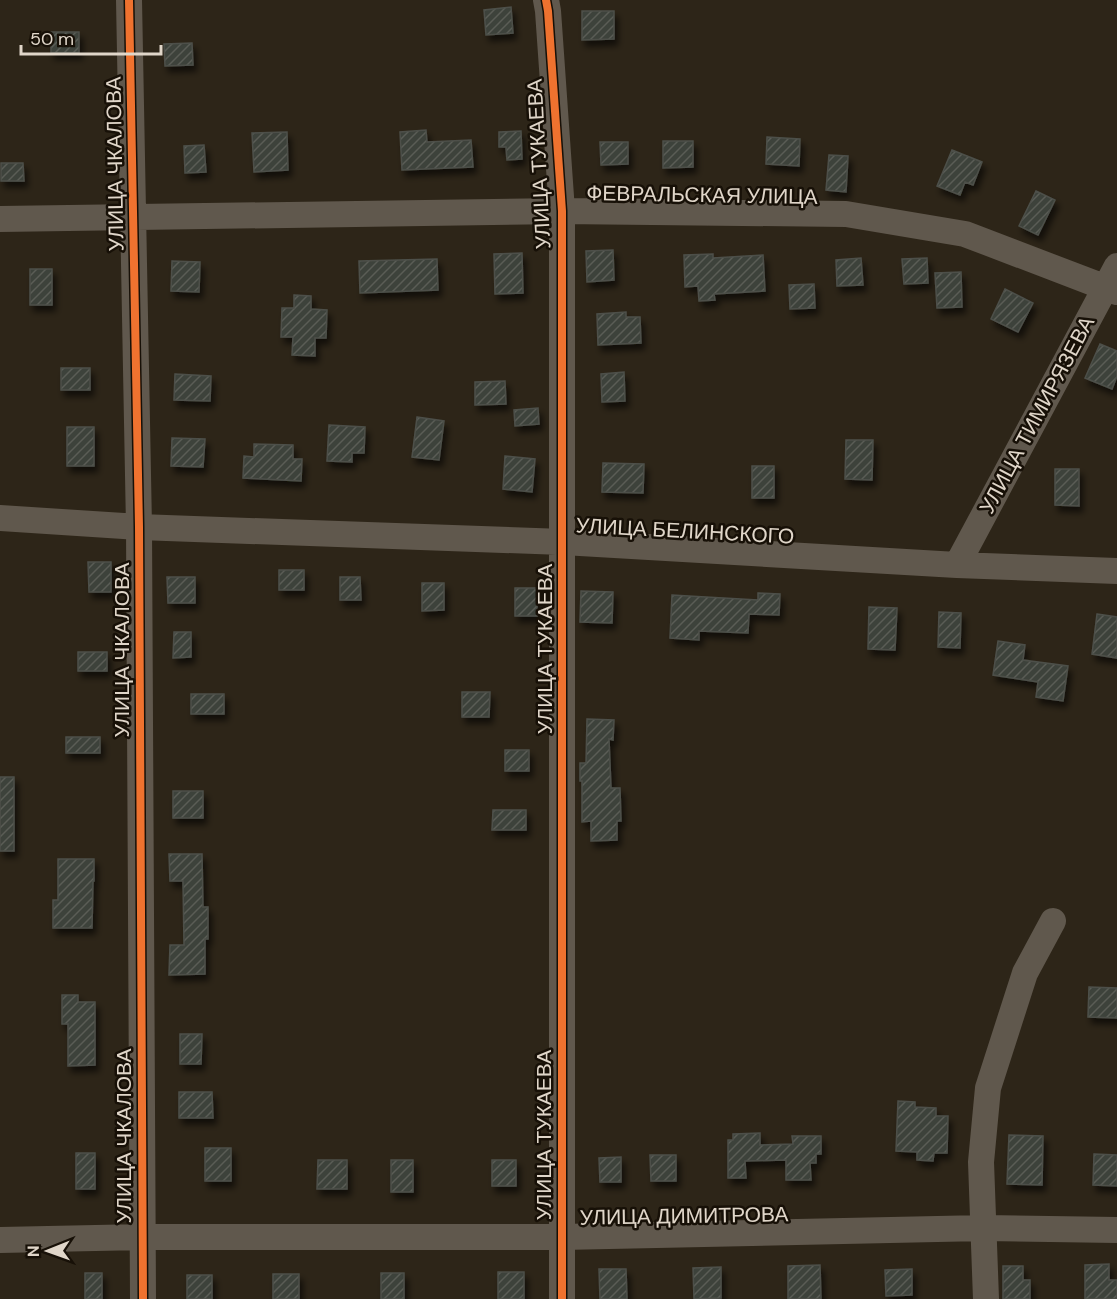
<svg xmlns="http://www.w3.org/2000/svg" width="1117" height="1299" viewBox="0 0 1117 1299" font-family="'DM Sans',sans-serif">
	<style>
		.building { fill: url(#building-hatch); stroke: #4d504a; stroke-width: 1.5; filter: url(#shadow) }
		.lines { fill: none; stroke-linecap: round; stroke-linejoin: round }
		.minor { stroke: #60584d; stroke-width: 26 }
		.cycleway-casing { stroke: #171007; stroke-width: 11 }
		.cycleway { stroke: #ef722f; stroke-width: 8 }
		.labels { text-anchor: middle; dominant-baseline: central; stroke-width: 5; stroke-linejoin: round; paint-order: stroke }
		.street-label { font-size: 21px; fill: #e0d6c9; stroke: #171007 }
	</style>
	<defs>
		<pattern id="building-hatch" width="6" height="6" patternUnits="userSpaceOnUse" patternTransform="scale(1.5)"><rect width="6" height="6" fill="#3e423b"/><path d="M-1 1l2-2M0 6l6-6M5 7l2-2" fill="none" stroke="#5a5d56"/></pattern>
		<filter id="shadow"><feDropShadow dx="3.5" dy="6" stdDeviation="3" flood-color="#0009"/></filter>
	</defs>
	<rect width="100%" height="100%" fill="#2d2518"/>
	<!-- building -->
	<path class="building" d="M511,7l2,26 -27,2 -2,-25z
		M582,11h32v28l-32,1z
		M51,32h28v21h-28z
		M192,43l1,22 -28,1 -1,-22z
		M426,130l1,12 44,-2 2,27 -71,3 -2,-38z
		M521,131l1,28 -15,1 -1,-13h-7v-15z
		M287,132l1,38 -34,2 -2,-39z
		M767,137l33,2 -1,27 -33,-2z
		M663,141h30v26l-30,1z
		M600,142h28v22l-27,1z
		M204,145l2,27 -21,1 -1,-27z
		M952,150l30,12 -9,23 -8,-3 -5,13 -23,-9z
		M829,155l19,1 -2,36 -20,-2z
		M1,163h22l1,18h-23z
		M1036,191l19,9 -17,35 -19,-9z
		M613,250l1,30 -27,2 -1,-31z
		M522,253l1,40 -28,1 -1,-40z
		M713,254v4l50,-3 2,36 -51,3 1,6 -16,1 -1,-15 -13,1 -1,-32z
		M861,258l2,27 -26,1 -1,-26z
		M927,258l1,25 -24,1 -2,-25z
		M437,259l1,31 -78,3 -1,-32z
		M172,261l28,1 -1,30 -28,-1z
		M30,269h22v36h-22z
		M961,272l1,35 -25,1 -2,-35z
		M814,284l1,24 -25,1 -1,-24z
		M1005,289l28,14 -15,29 -27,-13z
		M294,295l17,1v13l16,1 -1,28h-11v18l-23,-1 1,-18h-12l1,-29h12z
		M626,312v5h14l1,26 -43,2 -1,-31z
		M1100,344l17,7v25l-5,13 -27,-11z
		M61,368h29v22h-29z
		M624,372l1,29 -23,1 -1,-28z
		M175,374l36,2 -1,25 -36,-1z
		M505,381l1,23 -31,1v-23z
		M538,408l1,16 -24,2 -1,-16z
		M417,417l27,4 -5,39 -27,-3z
		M329,425l36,2 -1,26h-12v9l-25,-1z
		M67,427h27v39h-27z
		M172,438l33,1 -2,28 -32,-1z
		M846,440h27l-1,40 -27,-1z
		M254,444l39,1v14h9l-1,22 -58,-3 1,-22 10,1z
		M505,456l30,3 -3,33 -29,-3z
		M603,463l41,1 -1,29 -41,-1z
		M752,466h22v32h-22z
		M1055,469h24v37l-24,-1z
		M88,562h23v30h-22z
		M279,570h25v20h-25z
		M167,577h28v26h-27z
		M340,577h20l1,23h-21z
		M422,583h22v27l-22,1z
		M515,588h22v28h-22z
		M581,591l32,1 -1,31 -32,-1z
		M758,593l22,1 -1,21 -30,-1 -1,19 -49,-2v9l-29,-2 2,-43 86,5z
		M869,607l28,1 -2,42 -27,-1z
		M939,612l22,1 -1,35 -22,-1z
		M1097,614l20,3v41l-25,-4z
		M174,632h17v25l-18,1z
		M998,641l27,4 -2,15 45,6 -5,35 -27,-4 2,-15 -45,-7z
		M78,652h29v19h-29z
		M462,692h28l-1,25h-27z
		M191,694h33v20h-33z
		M587,719l27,1 -1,20 -4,-1 2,49h9l1,33h-4v19l-26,1v-20l-9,1v-41h-2v-18h6z
		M66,737h34v16h-34z
		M505,750h24v21h-24z
		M0,777h14v74h-14z
		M173,791h30v27h-30z
		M493,810h33v20h-34z
		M169,854h33l1,53h5v32h-3v35l-36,1 1,-30h14l-1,-64h-13z
		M58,859h36v22h-1l-1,47h-39v-28h5z
		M1089,987l28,1v30l-29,-1z
		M62,995h16v7h17v63l-27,1v-42h-6z
		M180,1034h22l-1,30h-21z
		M179,1092h33l1,26h-34z
		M898,1101l17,1v5l21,1v8h12l-1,37h-13l-1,8 -16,-1v-8l-21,-1z
		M760,1133v12l33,-1 -1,-8h29v18h-5v9h-6l1,17h-25v-20l-41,1 1,17h-18v-38h5v-6z
		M1009,1135l34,1 -1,49 -35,-1z
		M205,1148h26v33h-26z
		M76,1153h19v36h-19z
		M1094,1154l23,1v31l-24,-1z
		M650,1155h26v26h-25z
		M621,1157v25h-21l-1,-24z
		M318,1160h29v29h-30z
		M391,1160h22v32h-22z
		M492,1160h24v26h-24z
		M1109,1264v16h8v19h-32v-34z
		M820,1265l1,34h-33v-33z
		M1003,1266h20v14h7v19h-27z
		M721,1267v31l-27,1 -1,-31z
		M599,1269h27l1,30h-27z
		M912,1269v26l-26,1 -1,-26z
		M498,1272h26v27h-26z
		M85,1273h17v26h-17z
		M381,1273h23v26h-23z
		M273,1274h26v25h-26z
		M187,1275h25v24h-25z"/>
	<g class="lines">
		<!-- minor -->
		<path class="minor" d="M129,0l10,527 4,772
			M546,0l2,11 14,200v1088
			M0,219l562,-8 284,3 119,20 152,58
			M0,518l139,9 424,15 394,23 160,6
			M957,565l160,-299
			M0,1240l143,-3h419l422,-9 133,2
			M986,1299l-5,-137 7,-74 37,-115 28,-52"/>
		<!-- cycleway casing -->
		<g class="cycleway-casing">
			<path id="cycleway" d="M129,0l10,527 4,772
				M546,0l2,11 14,200v1088"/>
		</g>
		<!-- cycleway -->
		<use href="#cycleway" class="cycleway"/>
	</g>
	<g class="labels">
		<!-- street labels -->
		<g class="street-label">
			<text transform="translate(115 164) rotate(-91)">УЛИЦА ЧКАЛОВА</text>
			<text transform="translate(539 164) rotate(-93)">УЛИЦА ТУКАЕВА</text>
			<text transform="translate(702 195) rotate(1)">ФЕВРАЛЬСКАЯ УЛИЦА</text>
			<text transform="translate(1037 415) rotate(-62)">УЛИЦА ТИМИРЯЗЕВА</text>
			<text transform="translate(685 531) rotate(3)">УЛИЦА БЕЛИНСКОГО</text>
			<text transform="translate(545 649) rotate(-90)">УЛИЦА ТУКАЕВА</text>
			<text transform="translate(122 650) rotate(-90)">УЛИЦА ЧКАЛОВА</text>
			<text transform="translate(544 1135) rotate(-90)">УЛИЦА ТУКАЕВА</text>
			<text transform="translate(124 1136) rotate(-90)">УЛИЦА ЧКАЛОВА</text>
			<text transform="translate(684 1216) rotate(-1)">УЛИЦА ДИМИТРОВА</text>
		</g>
	</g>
	<!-- north arrow -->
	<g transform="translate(48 1251) rotate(269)" stroke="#171007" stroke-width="4.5" paint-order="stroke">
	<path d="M0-4.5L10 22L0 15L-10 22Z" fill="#e0d6c9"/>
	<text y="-9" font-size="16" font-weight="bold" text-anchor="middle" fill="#e0d6c9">N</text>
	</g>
	<!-- scale -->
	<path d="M21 45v9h140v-9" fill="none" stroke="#e0d6c9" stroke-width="3"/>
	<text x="30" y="45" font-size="18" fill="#e0d6c9" stroke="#171007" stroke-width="4.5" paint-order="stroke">50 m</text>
</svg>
